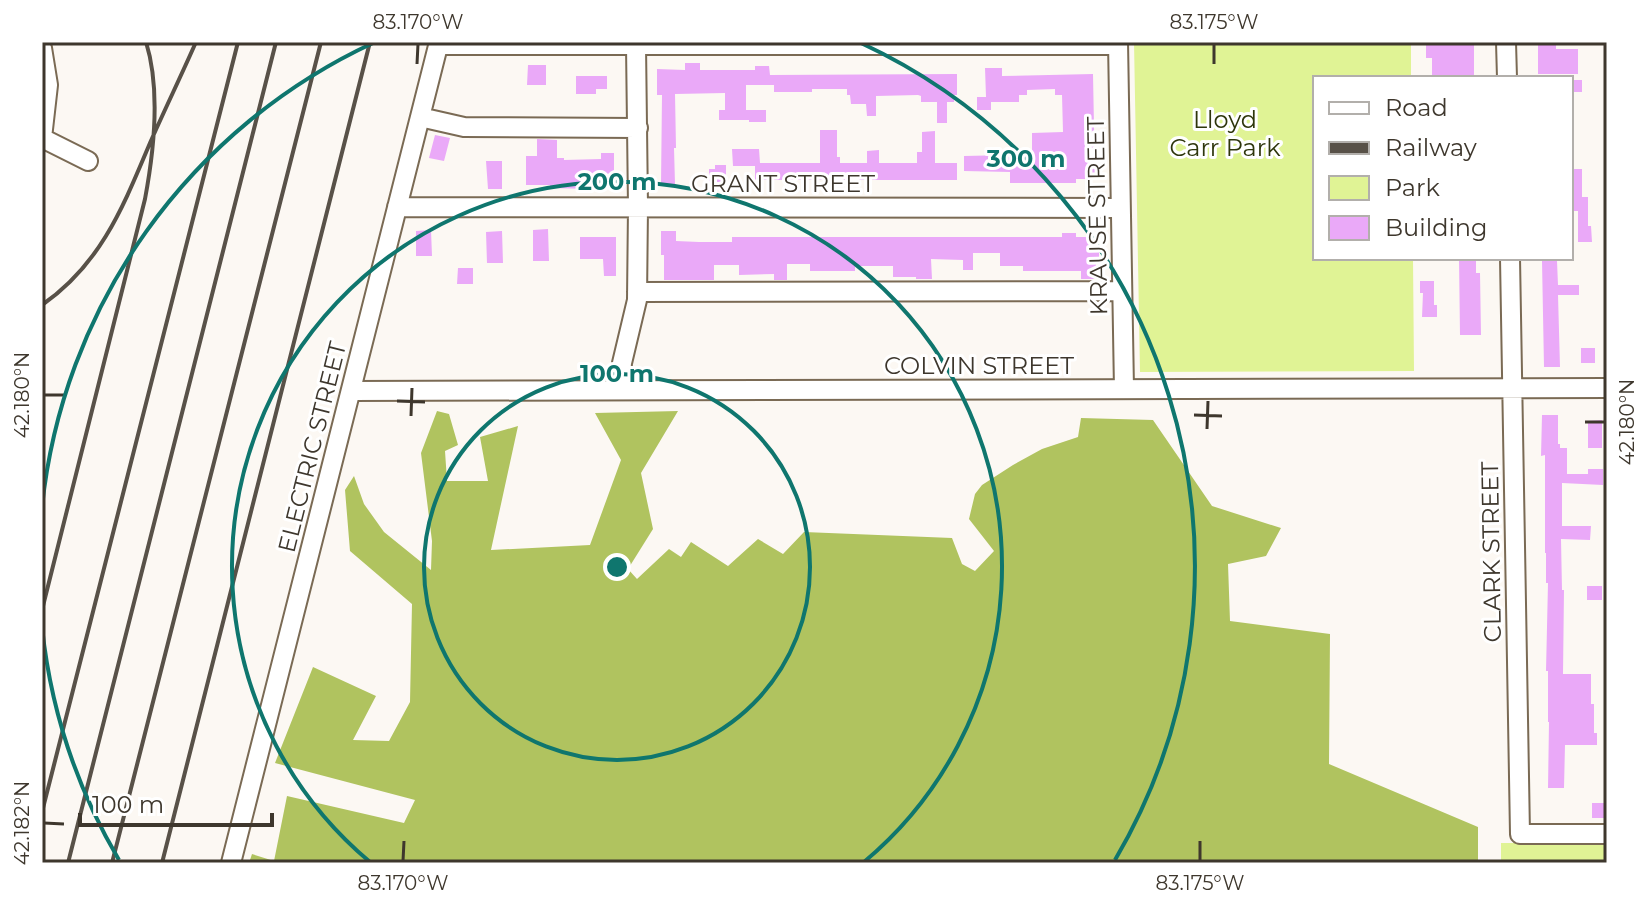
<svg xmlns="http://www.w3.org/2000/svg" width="1649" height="905" viewBox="0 0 1649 905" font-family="Montserrat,sans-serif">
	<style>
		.green { fill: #e0f395 }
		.forest { fill: #b0c35f }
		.building { fill: #eaa9f8 }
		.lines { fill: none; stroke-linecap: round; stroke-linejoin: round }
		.minor-casing { stroke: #7a6a54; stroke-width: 22 }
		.minor { stroke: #fff; stroke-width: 18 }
		.rail { stroke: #585148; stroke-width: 4 }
		.ticks { fill: none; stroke: #3e372d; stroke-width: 3 }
		.ring { fill: none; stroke: #0f766e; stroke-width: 4 }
		.labels { text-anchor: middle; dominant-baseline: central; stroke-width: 6; stroke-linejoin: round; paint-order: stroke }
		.park-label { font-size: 24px; fill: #2e360b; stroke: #fff }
		.street-label { font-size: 24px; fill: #3e372d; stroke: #fff }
		.centre { fill: #0f766e; stroke: #fff; stroke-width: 4 }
		.ring-label { font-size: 24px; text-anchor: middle; font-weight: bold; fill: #0f766e; stroke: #fff; stroke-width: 6; stroke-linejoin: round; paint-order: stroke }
		.neatline { fill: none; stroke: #3e372d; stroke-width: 3 }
		.ticks-label { font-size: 20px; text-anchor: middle; fill: #3e372d }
	</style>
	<rect width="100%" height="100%" fill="#fcf8f3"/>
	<!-- green -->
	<path class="green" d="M1134,42h277v36h-96v180h98l1,113 -274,1z
		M1501,843h106v20h-106z"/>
	<!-- forest -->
	<path class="forest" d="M437,411l12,3 9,31 -13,6 2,30h41l-8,-44 38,-11 -27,124 99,-5 31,-85 -26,-47 83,-2 -37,62 12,56 -25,40 9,10 32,-30 12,8 10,-15 37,24 30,-27 25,15 21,-22 148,6 10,26 13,7 19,-20 -25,-32 6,-25 7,-9 31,-20 29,-16 36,-12 3,-19 72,2 59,86 69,22 -15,28 -38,8 2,57 100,13 -1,130 149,63v34l1,2h-1230l3,-9 22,7 13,-65 117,27 11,-23 -140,-37 38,-96 63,29 -23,44 36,1 21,-39 2,-98 -62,-53 -5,-61 9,-14 10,28 20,28 47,38 1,-29 -11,-88z"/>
	<!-- building -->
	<path class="building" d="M1453,42h21v34l-42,2v-20h-6v-13l27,-2z
		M1538,42h18v7h22v25h-40z
		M685,63h15v7h55v-4h14l1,9 187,-1v21h-3v7h-7v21h-10v-21h-16v-6l-3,-1 -42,1v20h-9l-1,-12h-15l-1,-9h-3v-6h-35v3h-38v-7h-28v25h20v12h-17v-2h-30v-10h6v-17l-50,1 1,54h-2l1,36h-14l1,-89h-5v-26l28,1z
		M528,65h18v20h-19z
		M985,68h17v8l91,-2 2,105h-19v4h-66v-11l-46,-1v-15l45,-1v-4h23v-18l31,-1 -1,-37h-7v-6l-28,1v5h-8v7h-28v8h-14v-13h9z
		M576,76h31v13h-11v5h-20z
		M1571,80h11v12h-11z
		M820,130h17v27h3v6h27v-12l12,-1v13h38v-11h5v-20l13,-1v32h22v17h-202v-14h-22l-1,-17h27l1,14h60z
		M435,135l15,3 -6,23 -15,-3z
		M537,139l20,1v18h7v2l37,-1v-6h13v28h-24l1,8 -41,-1v-3h-24v-29h11z
		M486,161h16v28h-14z
		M715,165h11v18h-17v-14h6z
		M1571,169h11v28h6v29h3l1,16h-14v-31h-7z
		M548,229l1,32h-16v-31z
		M431,230l1,26h-16v-25z
		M502,231l1,32h-16l-1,-31z
		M661,231h15v10l23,1h33v-5h330v-4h14v4h23v21h-3v21h-15v-8h-58v-5h-23v-13h-27v17h-10v-10l-32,-1 1,20h-16v-2h-23v-11h-38v5h-45v-7h-23v16h-13v-6l-35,1v-10h-25v15h-50v-25h-3z
		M580,237h36v39h-12l-1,-17h-23z
		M1459,258h17v15h4l1,62h-21z
		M1542,261h15l1,24h21v10h-21l2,72h-16z
		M458,268h15v16h-16z
		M1420,281h14v24h3v12h-15l1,-24h-3z
		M1581,348h14v15h-14z
		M1542,415h16v29h2v4h7v26h21v-5h15v16l-41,-2v43h29l-1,14 -29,-1 1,51h2l-1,84h28v30h3v29h3v12h-32l-1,43h-16l1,-66h-1v-51h-2l2,-88h-2v-30h-1v-98l-4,1z
		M1602,420v28h-14v-27z
		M1587,586h15v14h-15z
		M1592,803h15v15h-15z"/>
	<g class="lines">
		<!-- minor casing -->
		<g class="minor-casing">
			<path id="minor" d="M1118,42l6,347
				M1506,42l1,36
				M438,45h680
				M42,48l6,37 -6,53 46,23
				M420,117l44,10 174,1
				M397,207l723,1
				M1510,258l10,576h87
				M637,292l485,-1
				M620,390l2,-27 15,-63 1,-93 -2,-162
				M351,391l1256,-3
				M231,863l208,-821"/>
		</g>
		<!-- minor -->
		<use href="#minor" class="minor"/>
		<!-- rail -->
		<path class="rail" d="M42,305c59,-41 81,-98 108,-162 15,-34 31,-67 46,-101
			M42,610l103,-411c9,-48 16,-109 1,-157
			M42,812l196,-770
			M68,863l208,-821
			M112,863l209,-821
			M162,863l208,-821"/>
	</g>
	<!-- ticks -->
	<path class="ticks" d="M417,64l1,-20M1214,64v-20M44,395h20M397,401l28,1M1194,415l28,1M411,416l1,-28M1585,422h20M1207,429l1,-28M44,823l20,1M403,861l1,-20M1200,861v-20"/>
	<!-- distance rings -->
	<g class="ring">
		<circle cx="617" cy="567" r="193"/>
		<path d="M370 862A385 385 0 1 1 864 862"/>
		<path d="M119 860A578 578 0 0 1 42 627M42 507A578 578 0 0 1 373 43M861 43A578 578 0 0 1 1115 860"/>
	</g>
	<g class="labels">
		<!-- park labels -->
		<g class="park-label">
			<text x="1225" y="119">Lloyd<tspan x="1225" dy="28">Carr Park</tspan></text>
		</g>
		<!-- street labels -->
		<g class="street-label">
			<text x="783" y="183">GRANT STREET</text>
			<text transform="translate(1097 216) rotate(-91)">KRAUSE STREET</text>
			<text x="979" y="365">COLVIN STREET</text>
			<text transform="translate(312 447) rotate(-76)">ELECTRIC STREET</text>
			<text transform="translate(1491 552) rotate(-91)">CLARK STREET</text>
		</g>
	</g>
	<circle cx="617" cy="567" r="12" class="centre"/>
	<g class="ring-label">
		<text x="1026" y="167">300 m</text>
		<text x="617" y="190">200 m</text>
		<text x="617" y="382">100 m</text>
	</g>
	<!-- border -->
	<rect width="1649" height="905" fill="none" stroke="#ffffff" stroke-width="88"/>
	<!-- legend -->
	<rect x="1313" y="76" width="260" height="184" fill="#ffffff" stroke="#b2afab" stroke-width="2"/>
	<rect x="1329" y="102" width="40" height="12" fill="#ffffff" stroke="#b2afab" stroke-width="2"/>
	<text x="1385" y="116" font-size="24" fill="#3e372d">Road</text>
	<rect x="1329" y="142" width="40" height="12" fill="#585148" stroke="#b2afab" stroke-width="2"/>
	<text x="1385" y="156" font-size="24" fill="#3e372d">Railway</text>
	<rect x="1329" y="176" width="40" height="24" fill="#e0f395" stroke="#b2afab" stroke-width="2"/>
	<text x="1385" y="196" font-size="24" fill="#3e372d">Park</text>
	<rect x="1329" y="216" width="40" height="24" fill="#eaa9f8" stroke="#b2afab" stroke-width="2"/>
	<text x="1385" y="236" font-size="24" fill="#3e372d">Building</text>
	<!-- scale -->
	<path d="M80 813v12h192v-12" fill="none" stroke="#3e372d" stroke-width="4"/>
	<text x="92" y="813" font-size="24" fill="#3e372d" stroke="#ffffff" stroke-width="6" paint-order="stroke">100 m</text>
	<rect x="44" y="44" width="1561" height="817" class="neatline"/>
	<g class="ticks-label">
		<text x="418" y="29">83.170°W</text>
		<text x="1214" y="29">83.175°W</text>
		<text transform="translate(22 395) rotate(-90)" y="7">42.180°N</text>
		<text transform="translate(1627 422) rotate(-90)" y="7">42.180°N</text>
		<text transform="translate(22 823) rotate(-90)" y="7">42.182°N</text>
		<text x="403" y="890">83.170°W</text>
		<text x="1200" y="890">83.175°W</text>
	</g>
</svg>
